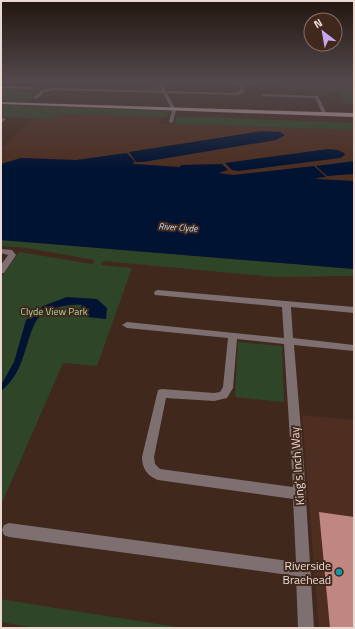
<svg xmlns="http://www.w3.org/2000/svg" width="355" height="629" viewBox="0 0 355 629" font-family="'Titillium Web',sans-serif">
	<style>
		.built { fill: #4d2e20 }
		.green { fill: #2e4627 }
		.water { fill: #001332 }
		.building { fill: #bf877f }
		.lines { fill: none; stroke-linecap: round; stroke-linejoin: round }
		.minor { fill: #7e6f71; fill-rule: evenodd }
		.major { fill: #ccafb3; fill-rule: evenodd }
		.culture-dot { fill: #0f9aa8; stroke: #40281d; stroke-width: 1.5 }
		.labels { text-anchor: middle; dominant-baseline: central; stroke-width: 4; stroke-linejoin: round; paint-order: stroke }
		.far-water-label { font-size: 9px; font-style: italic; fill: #cbdef7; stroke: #40281d }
		.park-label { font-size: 10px; fill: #a8d99a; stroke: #40281d }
		.near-street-label { font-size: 12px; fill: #e9d9d2; stroke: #40281d }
		.near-poi-label { font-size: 12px; fill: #e9d9d2; stroke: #40281d; text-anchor: end }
	</style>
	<rect width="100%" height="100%" fill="#40281d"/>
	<!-- built -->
	<path class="built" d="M59,114l102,3 -1,7 194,6v51l-35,-1 -26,-11 -60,6 -15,-2 10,-3 -6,-6 -40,1 -2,2 -46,-3 -2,-1 2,-1 -7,-9 -51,7 -55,-2 -20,6v-16l31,-29h22z
		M302,415l52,5v208h-35z"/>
	<!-- green -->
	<path class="green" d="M29,81h126l4,8 -1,2h-11l-1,-1 1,-4z
		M280,81l74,2v21h-9l-7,-13 -56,-2z
		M1,88l18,1v2l9,-2 11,2 -3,3h-5l-1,2 3,1 -5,5 -27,-1z
		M1,105l167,6 -2,6 -107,-3 -5,5 -53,-2z
		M178,116l176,7v7l-181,-6z
		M1,240l353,29v7l-79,1 -172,-16 -2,4 31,3 -35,98 -34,-3 -62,142v-227l18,-26 73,12 3,-4 -68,-12 -26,-2z
		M238,342l44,4 2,56 -49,-5z
		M1,599l23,4 159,25h-148l-34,-6z"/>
	<!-- water -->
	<path class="water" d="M262,131l18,1 5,3 -9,5 -133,22h-7l-7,-10z
		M328,149l10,1 6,3 1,2 -5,3 -102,13 -6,-1 -7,-7z
		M127,153l8,9 -3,1 2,1 46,3 1,-2 41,-1 6,6 -10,3 15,2 81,-9 12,11 -10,1 1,1 37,2v88l-353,-29v-76l20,-6 55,2z
		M354,161v13l-27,2 -11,-10z
		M67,297l30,2 10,9 -1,11 -29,-3 5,-11c-15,-1 -39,3 -47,18 -11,23 -11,50 -34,68v-6l13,-23 12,-42 17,-14z"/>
	<!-- building -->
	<path class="building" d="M319,512l35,5v111h-24z"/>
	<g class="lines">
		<!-- minor -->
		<path class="minor" d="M157,81h4l5,10 71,2 3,-2v-6l-40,-4h35l7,2 7,-2 32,1 -37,3v7l-6,3 -71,-2 9,17 -3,12 -2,1 -2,-1 3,-12 -9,-17 -110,-3 -9,2 -7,7 -4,-1 9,-8 11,-2 109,3z
			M1,86l31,1 2,1 -2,1 -31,-1z
			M262,94l56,2 9,18 -4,1 -8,-17 -54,-2z
			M2,118l4,1 -5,4v-4z
			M1,249l11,1 4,5 -12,18h-3v-8l7,-10 -7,-2z
			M158,290l196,17v6l-63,-6 2,31 61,7v6l-60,-6 10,122 10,161h-16l-2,-52 -287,-39 -5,-2 -2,-5 2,-5 5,-2 287,39 -3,-63 -135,-19c-11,-4 -16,-12 -16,-23l16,-67 4,-1 52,4 6,-1 3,-5 5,-49 -101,-10 -5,-3 5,-3 157,16 -2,-31 -127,-12 -1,-2 1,-2zM237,339l47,5 9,143 -133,-18 -5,-5 -1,-7 12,-59 48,3 13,-3 6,-10z"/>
		<!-- major -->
		<path class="major" d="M1,102l353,11v4l-353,-13z"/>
	</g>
	<!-- sky -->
	<linearGradient id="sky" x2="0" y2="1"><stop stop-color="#231610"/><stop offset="0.48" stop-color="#53484c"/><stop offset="1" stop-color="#53484c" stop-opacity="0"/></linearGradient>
	<rect width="355" height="169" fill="url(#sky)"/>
	<!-- markers -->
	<circle class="culture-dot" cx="339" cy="572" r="4"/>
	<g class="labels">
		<!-- far-water labels -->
		<g class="far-water-label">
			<text transform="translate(178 227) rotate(4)">River Clyde</text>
		</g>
		<!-- park labels -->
		<g class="park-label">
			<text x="54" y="311">Clyde View Park</text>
		</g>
		<!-- near-street labels -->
		<g class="near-street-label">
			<text transform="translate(297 466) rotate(-94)">King's Inch Way</text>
		</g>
		<!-- near-poi labels -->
		<g class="near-poi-label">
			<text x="331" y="565">Riverside<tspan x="331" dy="14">Braehead</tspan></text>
		</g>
	</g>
	<!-- border -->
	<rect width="355" height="629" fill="none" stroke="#e9d9d2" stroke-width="4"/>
	<!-- north arrow -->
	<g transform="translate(323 32) rotate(329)"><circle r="19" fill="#40281d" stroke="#846f65"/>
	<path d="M0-3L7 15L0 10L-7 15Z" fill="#c6a6f0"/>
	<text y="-6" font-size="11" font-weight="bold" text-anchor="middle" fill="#e9d9d2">N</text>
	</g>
</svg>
